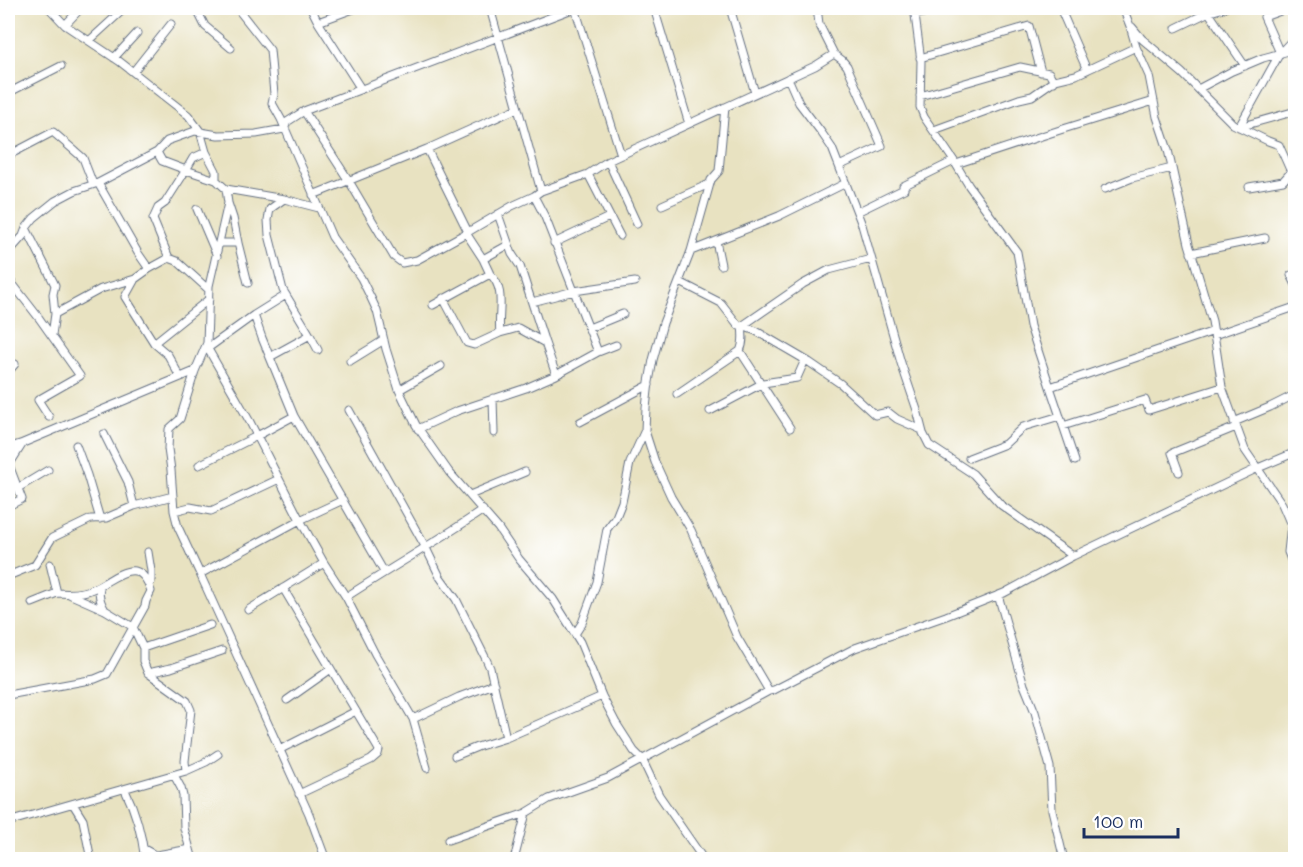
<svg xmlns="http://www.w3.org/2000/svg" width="1303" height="867" viewBox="0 0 1303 867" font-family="Mali,sans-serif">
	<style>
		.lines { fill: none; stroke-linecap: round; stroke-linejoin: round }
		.street-casing { stroke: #636e81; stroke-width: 9 }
		.street { stroke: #fff; stroke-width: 7 }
	</style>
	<rect width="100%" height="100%" fill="#fff"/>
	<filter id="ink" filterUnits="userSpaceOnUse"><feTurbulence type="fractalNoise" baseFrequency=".0167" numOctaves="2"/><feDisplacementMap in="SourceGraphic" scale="12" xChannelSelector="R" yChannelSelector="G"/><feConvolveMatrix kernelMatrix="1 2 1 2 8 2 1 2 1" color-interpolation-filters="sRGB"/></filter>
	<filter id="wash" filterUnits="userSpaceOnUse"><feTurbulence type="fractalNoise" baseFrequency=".008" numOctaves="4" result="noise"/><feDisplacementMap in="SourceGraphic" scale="24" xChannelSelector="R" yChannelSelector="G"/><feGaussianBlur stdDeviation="1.35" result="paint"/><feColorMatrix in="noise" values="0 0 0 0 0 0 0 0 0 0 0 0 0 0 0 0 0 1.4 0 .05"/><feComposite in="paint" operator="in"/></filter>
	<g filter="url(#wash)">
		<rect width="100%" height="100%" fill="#e8e2c1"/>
	</g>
	<g filter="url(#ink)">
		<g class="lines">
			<!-- street casing -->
			<g class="street-casing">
				<path id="street" d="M49,8l16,17 54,36 69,54 12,16 6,21 10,19v9
					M196,8l9,18 26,22
					M237,8l33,42 4,44 -2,9 9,16 51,118 29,41 10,20 6,13 9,38 13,41 17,35 33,47 49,56 21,31 34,40 17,27 10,16 22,54 14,27 18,28 8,8 17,36 45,65
					M311,8l7,14 43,67
					M490,8l51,183
					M575,8l46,147
					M654,8l35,116
					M730,8l25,85
					M817,8l2,16 15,30
					M943,8l-28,7 6,46 -1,46 4,10 30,44 15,25 48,66 13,74 20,61 164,-56
					M1060,8l27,62
					M1123,8l7,18 6,21 13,29 8,41 11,33 21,94 23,77 10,66 23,63 37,54 9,21 -3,27 8,20
					M1209,13l36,53
					M318,22l38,-14
					M65,25l16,-17
					M1132,27l10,12 40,34 51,51 35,17 11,4 12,27 5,4
					M1176,28l31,-15 17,-5
					M89,41l36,-33
					M1280,53l-16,-36 19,-7 13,-1
					M114,58l23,-25
					M920,58l109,-32 12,46
					M133,72l38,-48
					M788,78l11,25 22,29 11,16 30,77 39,138 16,47 6,23 6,12 44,29 28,31 72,51
					M1198,89l34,-18 31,-13 33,-9
					M8,93l53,-27
					M920,96l100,-29 29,6 5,9
					M304,111l45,70 45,76 8,6 15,-3 51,-28 44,-26 22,-10 7,-5 47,-17 20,-13 207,-95 19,-12 8,6 5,6 35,80 -43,20
					M1239,127l41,-74 16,-17
					M1239,127l57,-16
					M934,130l85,-31 13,-3 23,-16 21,-5 60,-28
					M8,148l3,6 42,-22 30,26 10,26
					M427,149l41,83
					M157,152l5,9 24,9 7,-12 13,-6
					M608,161l29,63
					M956,164l104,-34 94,-29
					M588,174l32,62
					M98,183l40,70 11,16 20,-11 -16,-39 5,-11 7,-5 21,-33 30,10 10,9 58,10 35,9
					M1249,187l34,-6 8,-9 5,-11
					M226,189l2,14 -19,83 -2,57 -12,28 -15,48 -11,10 -1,20 3,21 3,41 4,16 22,47 100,-54 24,43 22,34c46,-30 92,-56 137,-87
					M1105,189l27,-11 40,-10
					M313,195l114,-46 91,-41
					M662,205l47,-21
					M197,209l20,47
					M857,212l47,-23 -1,-3 51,-25
					M498,214l14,40 8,12 25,77
					M26,228l29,57 -2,9 2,20 -3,21
					M716,241l5,24
					M220,243h18l-5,-25 -5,-15
					M238,243l10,40
					M554,243l55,-26
					M691,251l88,-35 67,-33
					M8,253l15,-17 3,-8 8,-10 21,-17 19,-10 24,-8 59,-31 10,-11 28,-10 23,4 38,-1 28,-5 3,-7 17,-11 271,-103
					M1191,253l74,-15
					M169,258l8,3 32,29
					M483,259l25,-14
					M871,259l-42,11 -26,14 -61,42 14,5 53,31 32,22 34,31 13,-3 9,7 25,11
					M149,269l-14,10 -10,18 29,46 14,12 12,22
					M1291,275l5,10
					M8,278l31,40 41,58 -42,24 11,17
					M443,298l24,45 7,2 26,-12c-3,-20 7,-43 -10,-59
					M532,302l42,-11 -29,-74 -11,-21
					M433,305l57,-31 -7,-15 -17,-26
					M55,314l46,-25 34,-10
					M589,328l34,-14
					M500,333l18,-5 27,15 11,32
					M310,335l8,15
					M1214,335l81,-28 1,1
					M154,343l55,-44
					M208,349l42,73 50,98 43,-20
					M204,351l50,-36 32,-20
					M740,351l50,77
					M598,352l-24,-61 61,-9
					M270,357l40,-22 -27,-45 -14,-55 -1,-15 2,-11 14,-10
					M350,361l34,-21
					M8,372l7,-8
					M1050,387l25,74
					M399,390l42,-24
					M677,394l63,-43c4,-8 3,-17 2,-25h-3l-18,-23 -41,-21
					M493,398l1,35
					M349,410l77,138 14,29 16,22 30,60 4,9 16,70
					M710,411l53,-28 34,-5 8,-18
					M294,416l90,156
					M580,422l69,-37
					M1234,422l36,-15 26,-13
					M1063,426l82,-26 4,10 73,-23
					M418,429l39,-18 69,-23 30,-13 42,-23 18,-7
					M645,431l10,31 16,35 20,33 46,107 32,54
					M104,434l24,48 6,24
					M76,445l11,30 13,44
					M8,448l15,-5
					M969,458l36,-14 18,-17 37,-11
					M199,465l58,-29 37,-20 -32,-78 -8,-23
					M1179,472l-7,-19 64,-26
					M18,488l30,-18
					M470,495l55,-23
					M8,506l14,-7 -13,-34 14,-22 172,-72
					M174,511l16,-4 21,4 68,-32
					M148,552l3,19v11
					M200,574l109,240 17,46
					M8,576l27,-11 17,-27 39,-19 15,-1 28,-12 39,-10
					M101,585c-4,9 -1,17 4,25
					M283,588l96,162 -1,4 -7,6 -72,34
					M71,595l34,15 28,17 10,21v13l5,12 39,28 4,9 -6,51 1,10
					M998,595l26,90 11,27 15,55 2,43 12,50
					M346,597l29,57 38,65 14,49
					M32,603l25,-10
					M248,610l76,-47
					M575,634l7,-11 15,-41 10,-53 9,-12 6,-15 8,-39 15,-33 1,-22 3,-26 4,-22 10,-37 28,-72 20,-71 8,-9 6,-64
					M143,648l67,-23
					M148,673l23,-5 51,-17
					M8,695l87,-16 12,-5 38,-68 1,-5 5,-10c-12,-38 -35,-13 -56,-3 -12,6 -26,6 -38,5l-7,-29
					M287,700l44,-31
					M413,719l46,-22 35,-13
					M279,750l77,-39
					M455,756l22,-9 29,-9 96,-42
					M174,775l7,13 2,8 1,32 9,32
					M125,790c11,22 17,45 20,70
					M73,804l10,16 8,40
					M8,822l178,-51 20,-9 12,-8
					M448,840l78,-27 23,-14 59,-21 161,-87 5,-1 81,-42 91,-32 58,-23 69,-37 185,-88 38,-16
					M144,849l9,5 4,1 33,-6
					M514,860l12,-47"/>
			</g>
			<!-- street -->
			<use href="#street" class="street"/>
		</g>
	</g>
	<!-- margin -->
	<rect width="1303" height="867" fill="none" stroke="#fff" stroke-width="30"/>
	<!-- scale -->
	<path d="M1084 828v9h94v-9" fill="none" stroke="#1b2f5e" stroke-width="3"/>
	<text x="1093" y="828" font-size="18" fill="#1b2f5e" stroke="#ffffff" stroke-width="4.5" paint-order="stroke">100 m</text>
</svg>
